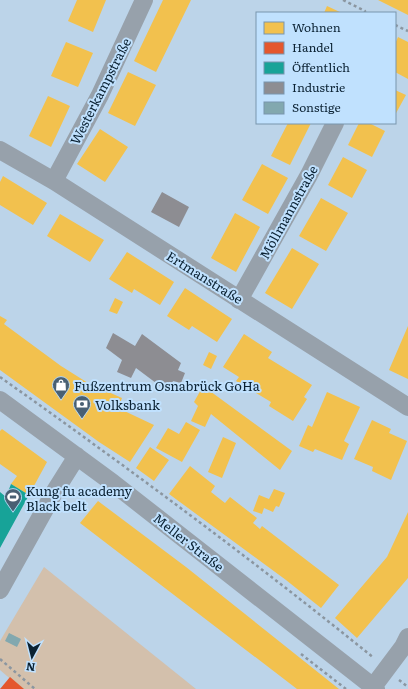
<svg xmlns="http://www.w3.org/2000/svg" width="408" height="689" viewBox="0 0 408 689" font-family="Literata,serif">
	<style>
		.green { fill: #d3c0ac }
		.homes { fill: #f2c14e }
		.shops { fill: #e4572e }
		.public { fill: #17a398 }
		.industry { fill: #8d8d92 }
		.building { fill: #82a8af }
		.lines { fill: none; stroke-linecap: round; stroke-linejoin: round }
		.path { stroke: #8b96a0; stroke-width: 2.5; stroke-dasharray: 3 3; stroke-linecap: butt }
		.minor { stroke: #97a1ab; stroke-width: 18 }
		.labels { text-anchor: middle; dominant-baseline: central; stroke-width: 4; stroke-linejoin: round; paint-order: stroke }
		.street-label { font-size: 13px; fill: #0b2233; stroke: #c0e1fe }
		.poi-label { font-size: 13px; fill: #0b2233; stroke: #c0e1fe; text-anchor: start }
	</style>
	<rect width="100%" height="100%" fill="#bcd4e9"/>
	<!-- green -->
	<path class="green" d="M44,567l152,122h-174l-22,-19v-29z"/>
	<!-- homes -->
	<path class="homes" d="M77,0h29l-13,32 -25,-11z
		M163,0h28l-35,72 -22,-11z
		M378,0h30v15z
		M327,6l15,7h-18z
		M398,37l10,5v37l-13,-7v-28z
		M66,42l27,11 -15,34 -27,-11z
		M128,72l28,13 -21,41 -27,-13z
		M395,90l11,5 -11,20z
		M48,96l22,10 -19,41 -22,-11z
		M288,123h23l-21,42 -19,-9z
		M359,123h10l16,8 -13,26 -24,-12z
		M100,129l28,18 -23,35 -28,-18z
		M343,157l24,13 -15,28 -24,-13z
		M262,164l26,14 -20,36 -26,-14z
		M3,176l44,27 -14,22 -33,-20v-23z
		M321,198l27,15 -22,38 -27,-15z
		M235,213l25,14 -24,45 -25,-14z
		M60,214l44,26 -14,22 -43,-26z
		M292,248l27,16 -27,45 -27,-16z
		M127,252l47,30 -14,23 -26,-16 -2,4 -23,-14z
		M185,288l47,31 -15,23 -25,-16 -3,4 -22,-14z
		M115,298l8,4 -6,12 -8,-3z
		M0,316l7,4 -3,4 57,42 27,17 34,15 -4,10 36,17 -24,37 -31,-20 -99,-72z
		M408,326v53l-19,-9z
		M244,334l28,18 -4,6 44,27 -8,12 3,2 -14,22 -24,-15 2,-4 -35,-21 3,-4 -16,-10z
		M209,352l8,4 -6,13 -8,-4z
		M203,386l89,65 -12,19 -69,-56 -6,13 -14,-6 7,-15 -4,-4z
		M327,392l33,15 -16,34 5,3 -7,16 -27,-11 -2,3 -14,-6 9,-21 4,2z
		M372,420l19,9 -2,4 18,8 -16,39 -19,-9 1,-4 -19,-8z
		M186,422l14,8 -18,32 -26,-14 12,-20 11,6z
		M2,429l45,33 -18,33 -18,-11 6,-8 -17,-12v-33z
		M223,437l13,6 -14,35 -14,-6z
		M150,447l19,13 -15,21 -18,-13z
		M190,466l25,20 -4,6 14,11 5,-6 27,21 -4,5 7,6 2,-3 77,59 -18,23 -35,-28 -117,-86z
		M274,489l11,4 -6,14 -3,-1 -3,6 -9,-4 -2,6 -9,-3 6,-16 10,4z
		M98,501l88,66 153,122h-42l-217,-166z
		M408,512v66l-51,60 -22,-20 52,-61z"/>
	<!-- shops -->
	<path class="shops" d="M10,677l14,12h-24z"/>
	<!-- public -->
	<path class="public" d="M11,484l18,11 -29,53v-56l6,5z"/>
	<!-- industry -->
	<path class="industry" d="M162,192l27,15 -10,20 -28,-15z
		M113,333l22,13 7,-12 39,29 -3,7 7,3 -4,10 -8,-2 -5,11 -32,-24 -5,10 -14,-6 5,-12 -16,-12z"/>
	<!-- building -->
	<path class="building" d="M9,633l12,6 -4,8 -12,-6z"/>
	<g class="lines">
		<!-- path -->
		<path class="path" d="M343,0l22,11v2
			M395,25l13,6
			M0,377c127,90 253,183 374,281
			M301,654l45,35
			M0,659l35,30
			M399,680l9,7"/>
		<!-- minor -->
		<path class="minor" d="M0,150l54,31 354,226
			M54,181l46,-86 44,-95
			M239,300l70,-125 26,-52
			M0,400l113,83 263,206
			M0,590l55,-99 22,-35
			M373,687l30,-40 5,-10"/>
	</g>
	<!-- icons -->
	<defs>
		<g id="shop-pin" transform="scale(0.9)"><path d="M0 17L-7.5 6A9.5 9.5 0 1 1 7.5 6Z" fill="#496073" stroke="#c0e1fe"/><path d="M-5-2.5h2.3a2.7 3.5 0 0 1 5.4 0H5L5.5 6h-11ZM-1.5-2.5h3a1.5 2.3 0 0 0-3 0Z" fill="#fff"/></g>
		<g id="bank-pin" transform="scale(0.9)"><path d="M0 17L-7.5 6A9.5 9.5 0 1 1 7.5 6Z" fill="#496073" stroke="#c0e1fe"/><path d="M-6-4H6V4H-6ZM0-2.3a2.3 2.3 0 1 0 0 4.6a2.3 2.3 0 1 0 0-4.6Z" fill="#fff"/></g>
		<g id="stadium-pin" transform="scale(0.9)"><path d="M0 17L-7.5 6A9.5 9.5 0 1 1 7.5 6Z" fill="#496073" stroke="#c0e1fe"/><path d="M0-5a6.5 5 0 1 0 0 10a6.5 5 0 1 0 0-10ZM-3.5-1.8h7v3.6h-7Z" fill="#fff"/></g>
	</defs>
	<g fill-rule="evenodd">
		<use href="#shop-pin" x="61" y="385"/>
		<use href="#bank-pin" x="82" y="404"/>
		<use href="#stadium-pin" x="13" y="497"/>
	</g>
	<g class="labels">
		<!-- street labels -->
		<g class="street-label">
			<text transform="translate(100 91) rotate(-63)">Westerkampstraße</text>
			<text transform="translate(288 212) rotate(-61)">Möllmannstraße</text>
			<text transform="translate(205 277) rotate(32)">Ertmanstraße</text>
			<text transform="translate(189 542) rotate(38)">Meller Straße</text>
		</g>
		<!-- poi labels -->
		<g class="poi-label">
			<text x="74" y="385">Fußzentrum Osnabrück GoHa</text>
			<text x="95" y="404">Volksbank</text>
			<text x="26" y="490">Kung fu academy<tspan x="26" dy="15">Black belt</tspan></text>
		</g>
	</g>
	<!-- legend -->
	<rect x="256" y="12" width="140" height="112" fill="#c0e1fe" stroke="#7895ad"/>
	<rect x="264" y="22" width="20" height="12" fill="#f2c14e" stroke="#7895ad"/>
	<text x="292" y="32" font-size="12" fill="#0b2233">Wohnen</text>
	<rect x="264" y="42" width="20" height="12" fill="#e4572e" stroke="#7895ad"/>
	<text x="292" y="52" font-size="12" fill="#0b2233">Handel</text>
	<rect x="264" y="62" width="20" height="12" fill="#17a398" stroke="#7895ad"/>
	<text x="292" y="72" font-size="12" fill="#0b2233">Öffentlich</text>
	<rect x="264" y="82" width="20" height="12" fill="#8d8d92" stroke="#7895ad"/>
	<text x="292" y="92" font-size="12" fill="#0b2233">Industrie</text>
	<rect x="264" y="102" width="20" height="12" fill="#82a8af" stroke="#7895ad"/>
	<text x="292" y="112" font-size="12" fill="#0b2233">Sonstige</text>
	<!-- north arrow -->
	<g transform="translate(32 657) rotate(187)" stroke="#c0e1fe" stroke-width="3" paint-order="stroke">
	<path d="M0-3L7 15L0 10L-7 15Z" fill="#0b2233"/>
	<text y="-6" font-size="11" font-weight="bold" text-anchor="middle" fill="#0b2233">N</text>
	</g>
</svg>
